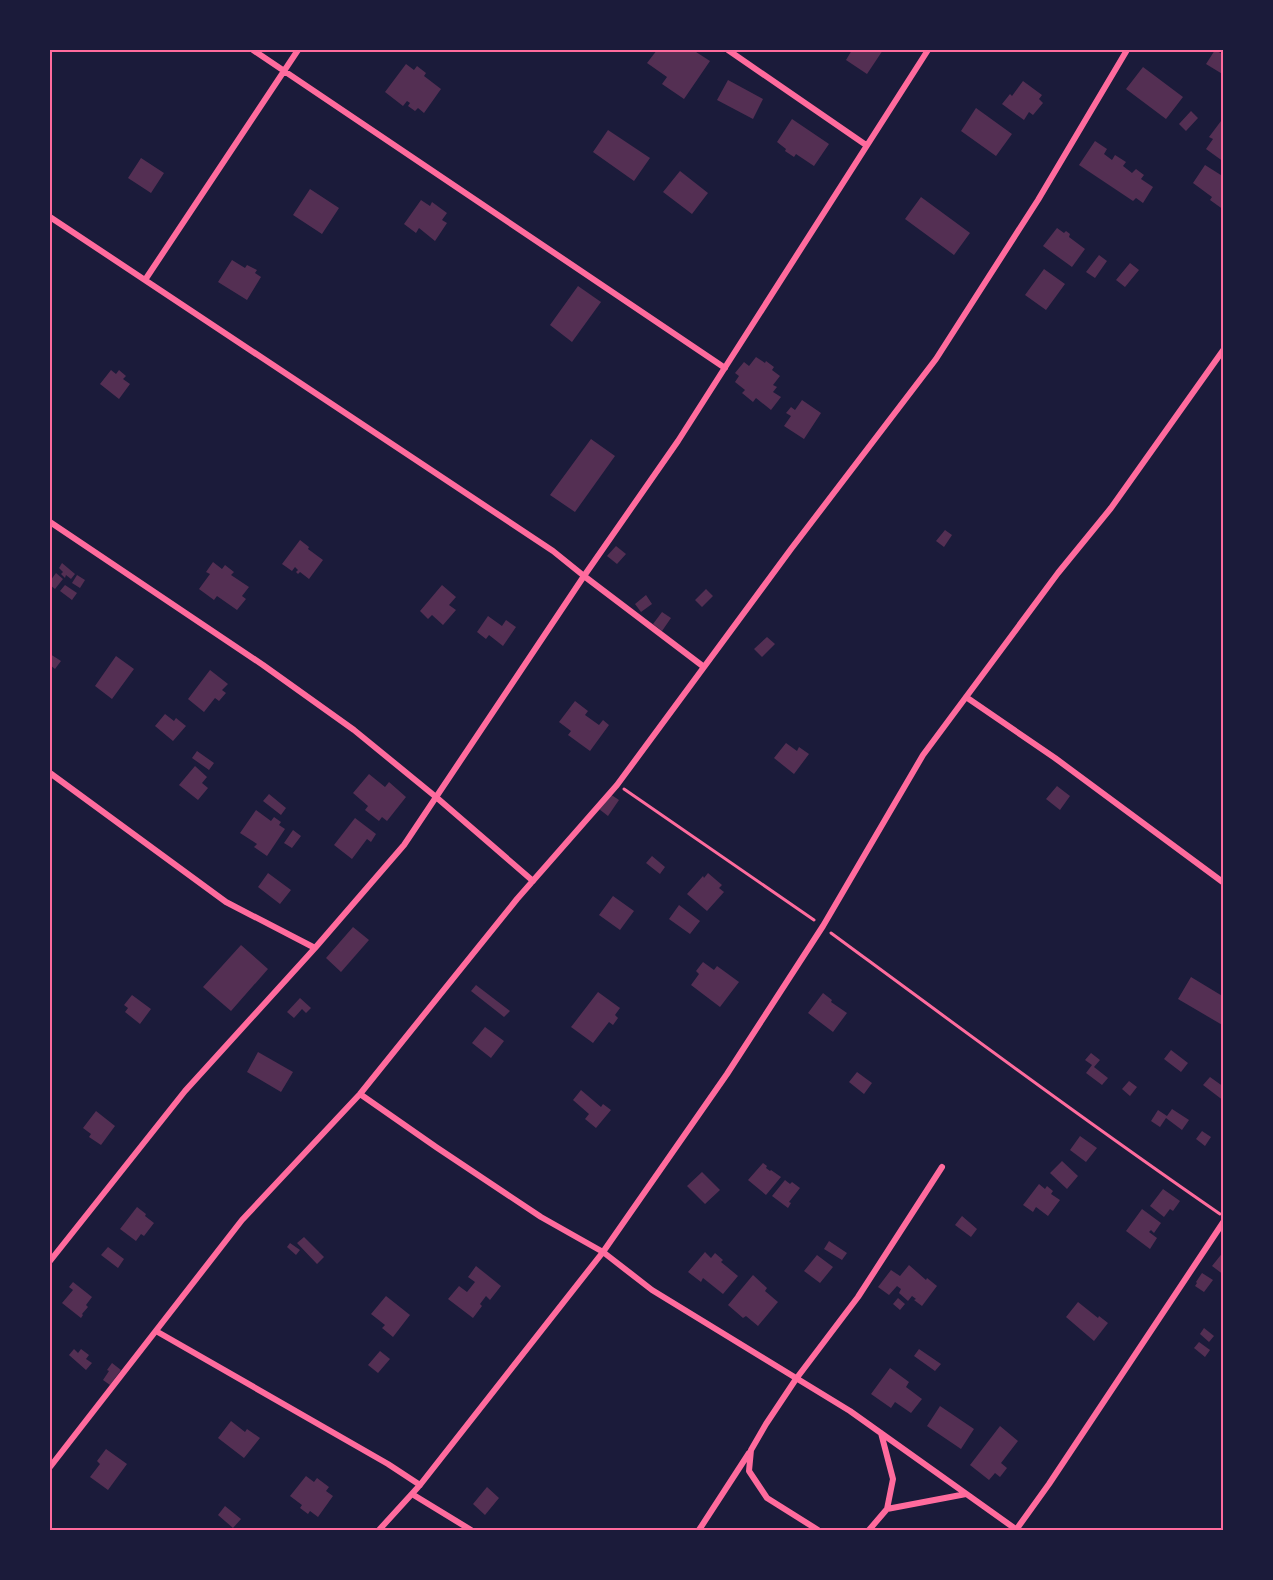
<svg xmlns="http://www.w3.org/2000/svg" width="1273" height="1580" viewBox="0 0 1273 1580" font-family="'Crimson Pro',serif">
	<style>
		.building { fill: #542f53 }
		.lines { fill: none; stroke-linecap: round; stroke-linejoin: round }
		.path { stroke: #ff6b9d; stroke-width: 3 }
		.minor { stroke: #ff6b9d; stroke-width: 6 }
		.neatline { fill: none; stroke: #ff6b9d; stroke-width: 2 }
	</style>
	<rect width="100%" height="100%" fill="#1b1b3a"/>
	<!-- building -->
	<path class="building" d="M657,50h36l17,11 -26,38 -22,-15 5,-7 -20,-14z
		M852,50h31l-16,24 -21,-14z
		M1215,50l9,5v20l-18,-11z
		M406,64l8,6 3,-4 9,7 -2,3 17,13 -17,24 -6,-5 -3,3 -7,-5 2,-3 -3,-2 -4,5 -18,-14z
		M1143,67l40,30 -17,22 -40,-30z
		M728,80l35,19 -10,20 -36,-19z
		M1023,81l19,14 -3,4 4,4 -10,12 -4,-3 -5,8 -22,-16 8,-10 2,2z
		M976,108l36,26 -16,22 -35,-25z
		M1191,111l7,7 -12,13 -7,-7z
		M1224,117v45l-18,-13 7,-10 -4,-2z
		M792,119l37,25 -15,22 -18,-12 -2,3 -9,-6 1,-2 -9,-7z
		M608,130l42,28 -16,23 -41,-29z
		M1095,141l12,8 -3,5 8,6 3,-5 11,7 -3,4 9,7 4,-4 8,6 -3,4 12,8 -10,16 -7,-5 -3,3 -54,-36z
		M141,158l23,15 -13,20 -23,-15z
		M1205,165l19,12v33l-14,-10 2,-3 -19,-14z
		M680,171l28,22 -16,21 -29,-22z
		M310,189l29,19 -17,26 -29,-19z
		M921,197l49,36 -16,22 -49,-36z
		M421,200l9,6 2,-4 15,11 -5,7 5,3 -12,18 -16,-13 -3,5 -12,-9z
		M1057,228l7,5 2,-2 4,3 -1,3 16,12 -13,18 -29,-21z
		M1099,255l8,6 -12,17 -9,-6z
		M232,260l13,8 2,-3 10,5 -2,3 6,4 -14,23 -29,-18z
		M1130,263l9,7 -14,17 -9,-7z
		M1044,269l21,15 -19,26 -21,-15z
		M578,286l23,16 -29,40 -22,-17z
		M756,357l9,6 1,-2 8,6 -2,3 8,6 -7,9 4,2 -4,5 8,5 -10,13 -15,-12 -3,4 -11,-9 3,-3 -10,-8 4,-6 -4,-3 9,-11 5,4z
		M111,370l5,4 3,-4 7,6 -3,3 7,5 -11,15 -19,-15z
		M802,400l19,13 -17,26 -20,-13 7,-10 -5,-3 5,-6 4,3z
		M591,439l24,17 -40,56 -25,-17z
		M945,530l7,5 -8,12 -8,-6z
		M300,540l9,7 -1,2 15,11 -14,19 -9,-7 -2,2 -2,-2 2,-2 -3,-3 -3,4 -10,-7z
		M616,546l10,8 -9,10 -10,-8z
		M213,562l9,7 3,-4 9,7 -3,3 18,12 -7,9 4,3 -9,11 -20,-14 -3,4 -15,-11 11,-15 -4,-2z
		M62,563l13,11 -4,5 -5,-4 -1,3 -4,-4 2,-2 -4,-4z
		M56,573l7,6 -8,10 -5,-4v-4z
		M77,575l8,5 -5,8 -8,-5z
		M65,585l12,8 -5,7 -12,-9z
		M442,585l14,12 -7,8 7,5 -13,15 -11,-10 -4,4 -8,-8z
		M706,589l7,7 -11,11 -7,-7z
		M646,595l6,9 -11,8 -6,-8z
		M662,612l9,6 -9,13 -9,-7z
		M488,616l14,10 4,-6 10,7 -13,19 -14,-11 -3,4 -9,-7z
		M767,637l8,7 -13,13 -8,-8z
		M50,654l11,7 -6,8 -5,-4z
		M116,656l18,13 -22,30 -17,-13z
		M210,670l18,14 -6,6 4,3 -7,8 -4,-3 -11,14 -16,-13z
		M575,701l13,10 -3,4 14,10 4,-5 6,5 -19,26 -22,-16 3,-4 -12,-9z
		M165,714l9,7 2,-3 10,8 -13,15 -18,-15z
		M786,743l11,8 2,-4 10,7 -15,20 -20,-16z
		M197,751l17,12 -5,7 -17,-12z
		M195,766l12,11 -5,6 6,5 -10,12 -19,-15z
		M369,774l16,13 4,-5 17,15 -19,24 -5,-4 -3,4 -14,-11 3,-4 -15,-13z
		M1057,786l13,10 -10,14 -14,-11z
		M269,794l17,14 -5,7 -18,-14z
		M610,794l9,6 -11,16 -9,-7z
		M256,810l15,11 3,-4 7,5 -2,3 6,4 -18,27 -13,-9 3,-3 -17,-11z
		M355,818l21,16 -5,8 -4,-3 -15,20 -18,-14z
		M293,830l8,6 -9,12 -8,-5z
		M652,856l13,11 -5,7 -14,-11z
		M268,873l23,17 -11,14 -22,-17z
		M708,873l14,12 -3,3 5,4 -17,19 -20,-17 16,-18 1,2z
		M613,896l21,15 -14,19 -21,-15z
		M679,905l21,16 -10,13 -21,-15z
		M353,927l16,13 -28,32 -15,-14z
		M241,945l27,24 -37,42 -28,-24z
		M703,962l11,8 3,-4 22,16 -19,25 -29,-22 8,-11 -3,-3z
		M1191,977l33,20v29l-46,-27z
		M476,985l34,26 -6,6 -33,-26z
		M598,992l22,16 -5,7 3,3 -5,7 -4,-3 -16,21 -22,-16z
		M823,993l9,7 -1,2 16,11 -14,19 -25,-19z
		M132,995l19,14 -11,15 -15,-12 3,-4 -4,-3z
		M300,998l11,10 -5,5 -4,-4 -8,9 -7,-6z
		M485,1027l19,14 -13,17 -19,-15z
		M1171,1050l17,13 -7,9 -17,-13z
		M258,1052l35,20 -12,20 -34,-20z
		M1091,1053l9,7 -6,7 14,11 -6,7 -16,-12 6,-8 -7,-5z
		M857,1072l15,11 -8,11 -15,-12z
		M1210,1077l14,10v14l-21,-16z
		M1129,1081l8,6 -7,9 -8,-7z
		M581,1090l20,17 2,-3 8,6 -15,18 -11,-9 4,-5 -16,-14z
		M1172,1109l17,11 -7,10 -16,-12 -6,9 -9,-6 7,-11 9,6z
		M96,1111l19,15 -14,19 -12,-8 2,-3 -8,-6z
		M1202,1131l9,6 -6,9 -9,-7z
		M1080,1136l17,12 -11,14 -16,-12z
		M1062,1161l16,15 -11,13 -17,-16z
		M763,1163l4,3 -1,2 4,3 1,-1 10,7 -15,18 -18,-15z
		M702,1172l18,18 -15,14 -18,-18z
		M785,1180l5,4 2,-2 8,6 -11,14 2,1 -3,5 -16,-12z
		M1039,1184l6,5 2,-3 6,5 -2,3 9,6 -12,16 -12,-9 -3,5 -10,-7z
		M1163,1189l17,12 -7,10 -3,-2 -6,8 -14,-11z
		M137,1207l9,7 -1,2 9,7 -10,13 -3,-2 -5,7 -16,-12z
		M1142,1209l19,14 -7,10 -3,-3 -2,2 8,6 -7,11 -24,-18z
		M962,1216l15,13 -6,8 -16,-12z
		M304,1237l20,20 -7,7 -20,-21z
		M829,1241l18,12 -5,7 -18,-11z
		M290,1243l10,7 -4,5 -9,-8z
		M108,1247l16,12 -6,9 -17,-13z
		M1224,1251v24l-12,-9z
		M705,1252l6,6 4,-5 8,7 -2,2 17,14 -15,18 -20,-16 -2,4 -13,-10z
		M817,1255l16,12 -13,16 -16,-12z
		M909,1265l17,15 1,-2 10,8 -15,20 -8,-6 2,-1 -4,-3 -4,5 -9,-8 2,-4 -4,-3 -8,9 -11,-8 13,-17 9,6z
		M476,1266l25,20 -11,14 -4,-4 -6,8 2,2 -9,12 -25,-19 11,-13 8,6 8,-10 -7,-5z
		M1202,1273l11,7 -9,12 -9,-6 2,-3 -1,-1z
		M753,1275l14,13 -2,3 13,11 -20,24 -12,-10 -3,2 -15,-13z
		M73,1282l19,15 -6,8 2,2 -6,7 1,1 -2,3 -19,-15 11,-13 -4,-3z
		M386,1296l24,19 -17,22 -11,-9 3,-3 -14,-11z
		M898,1298l7,6 -5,6 -7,-6z
		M1078,1302l20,16 1,-2 9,7 -14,18 -28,-24z
		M1204,1328l10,8 -5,6 -9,-8z
		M1199,1342l11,8 -5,7 -11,-9z
		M74,1349l4,4 3,-4 8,6 -3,4 6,4 -6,7 -17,-15z
		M919,1349l22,15 -6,7 -21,-15z
		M380,1351l10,8 -12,14 -10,-8z
		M112,1363l9,7 -11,15 -7,-5 6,-9 -2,-1z
		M890,1368l19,14 -3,5 16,12 -11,14 -16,-11 -4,6 -20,-14z
		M940,1406l34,23 -13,20 -34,-23z
		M231,1421l14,11 2,-3 13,9 -16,20 -26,-20z
		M1000,1426l18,15 -17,22 6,5 -7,9 -5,-4 -6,7 -19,-15z
		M106,1449l21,15 -19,26 -18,-13 10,-13 -3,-3z
		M306,1476l8,6 3,-4 12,9 -3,4 7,5 -15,21 -8,-6 -2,3 -8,-6 2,-3 -12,-9z
		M487,1487l12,11 -14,17 -12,-11z
		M225,1506l16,13 -8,9 -15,-13z"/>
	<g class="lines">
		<!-- path -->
		<path class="path" d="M624,789l190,131
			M831,933c129,95 257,190 389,281"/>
		<!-- minor -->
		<path class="minor" d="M253,50l472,318
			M728,50l138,95
			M50,217l503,334 31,25 120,91
			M145,280l153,-230
			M50,522l213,143 91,65 82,67 97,84
			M966,697l89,61 169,125
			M50,773l176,129 89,46
			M360,1094l76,53 105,70 62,35 49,38 198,121 167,119
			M50,1261l135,-170 130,-143 89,-103 180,-269 94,-135 250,-391
			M156,1331l232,133 32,21
			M881,1433l12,46 -6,30
			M50,1467l192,-247 118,-126 157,-195 100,-114 174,-236 145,-190 102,-159 89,-150
			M412,1494l59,36
			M379,1530l41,-45 183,-233 124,-178 96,-148 100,-171 135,-182 53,-65 113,-159
			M699,1530l50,-77
			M818,1530l-51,-32 -18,-27 2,-21 15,-26 30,-45 62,-82 84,-130
			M869,1530l18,-21 79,-15
			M1016,1530l33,-46 175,-263"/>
	</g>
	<!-- border -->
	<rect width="1273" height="1580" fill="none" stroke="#1b1b3a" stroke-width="102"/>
	<rect x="51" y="51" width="1171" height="1478" class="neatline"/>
</svg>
